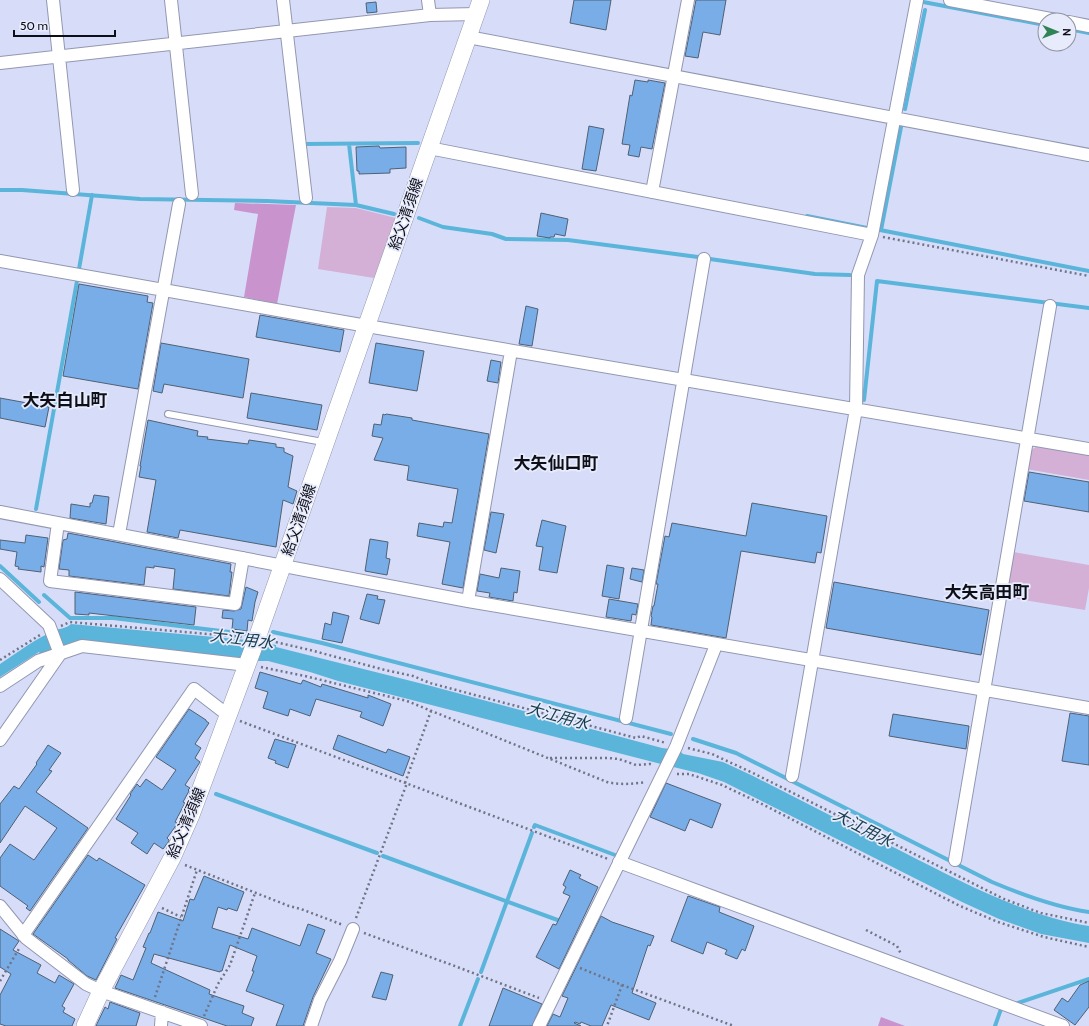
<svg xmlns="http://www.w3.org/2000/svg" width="1089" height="1026" viewBox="0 0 1089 1026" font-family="Cabin,'Noto Sans JP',sans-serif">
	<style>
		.green { fill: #d4b0d7 }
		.forest { fill: #c994ce }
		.water { fill: #5bb5da }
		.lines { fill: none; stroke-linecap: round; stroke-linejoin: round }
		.stream { stroke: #5bb5da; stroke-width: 4 }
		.building { fill: #79ade7; stroke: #4f6174 }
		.service-casing { stroke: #9297b1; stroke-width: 8 }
		.minor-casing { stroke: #9297b1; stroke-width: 14 }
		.secondary-casing { stroke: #9297b1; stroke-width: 18 }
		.path { stroke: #707486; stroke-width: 2.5; stroke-dasharray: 2 3; stroke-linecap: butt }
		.service { stroke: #fff; stroke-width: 6 }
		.minor { stroke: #fff; stroke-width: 12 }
		.secondary { stroke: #fff; stroke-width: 17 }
		.labels { text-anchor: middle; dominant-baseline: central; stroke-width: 3.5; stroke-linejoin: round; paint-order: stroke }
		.street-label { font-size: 15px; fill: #0d0e17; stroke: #e7ebfc }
		.water-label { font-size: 16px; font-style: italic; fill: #153d4d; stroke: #e7ebfc }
		.quarter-label { font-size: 17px; font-weight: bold; fill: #0d0e17; stroke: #e7ebfc }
	</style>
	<rect width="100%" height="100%" fill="#d7ddf9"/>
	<!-- green -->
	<path class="green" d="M327,207l29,1 40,10 -22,60 -56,-9z
		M1038,446l51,9v25l-63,-11 3,-18z
		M1013,552l76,13v23l-4,22 -80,-13z"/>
	<!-- forest -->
	<path class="forest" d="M235,203l61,2 -19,99 -33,-7 14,-83 -24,-4z
		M881,1017l24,9h-27z"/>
	<!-- water -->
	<path class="water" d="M71,624l176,16 29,5v2l155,39 231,62 17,2 4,4 40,8 28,13c51,26 101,52 152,77 59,30 120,63 186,74v17l-48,-9 -42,-15 -37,-17 -238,-120 -26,-9 -37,-9 -323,-83 -28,-9 -42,-11h-29l-157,-19 -40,14 -3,-4 -39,25v-13c18,-12 35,-25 54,-33 6,-3 12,-2 17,-7z"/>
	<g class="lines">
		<!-- stream -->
		<path class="stream" d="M918,1l127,24
			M1069,29l20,4
			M905,109l20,-99
			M303,143l1,1 114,-1
			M349,144l7,61
			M0,190h22l118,9 127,2 89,4 38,9
			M807,216l60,12
			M419,218l24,9 49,7 14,5 62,1 130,17
			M880,230l209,41
			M881,230l20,-103
			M710,259l105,15 35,1
			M79,269l13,-74
			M864,400l13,-119 212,27
			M36,509l41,-228
			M0,566l39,36
			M44,595l26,23h43l133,16
			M273,632l49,11 349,91
			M693,739l43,14 256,129c31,13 63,25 97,30
			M216,794l161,59
			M534,827l1,-2 80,30
			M383,856l180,66
			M481,972l51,-139
			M1013,1003l2,1 74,-25
			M460,1026l18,-47
			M995,1026l6,-17"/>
	</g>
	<!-- building -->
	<path class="building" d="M574,0h37l-5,30 -36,-7z
		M696,0h30l-6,35 -17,-3 -5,26 -13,-2z
		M376,2l1,10 -10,1 -1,-10z
		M635,80l13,2v-2l17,3 -13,66 -11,-2 -2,10 -11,-2 2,-10 -8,-1 8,-49 2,1z
		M589,126l15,3 -8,42 -14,-2z
		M379,146l1,2 26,-1v21l-16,1v4l-31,1v-3h-2l-1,-24z
		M541,213l27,6 -3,17 -10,-2 -1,3h-4v1l-13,-2z
		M79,284l69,12 -1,6 6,1 -15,86 -75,-13z
		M526,306l12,3 -6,37 -13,-2z
		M260,315l84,15 -4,22 -84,-15z
		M161,343l88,16 -6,39 -79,-14 -2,9 -9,-2z
		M376,343l48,8 -7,40 -48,-8z
		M491,360l10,2 -3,21 -11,-2z
		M251,393l71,12 -5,25 -70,-12z
		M0,398l49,9 -4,20 -45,-9z
		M383,414l2,1 1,-1 26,4v2l77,14 -26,154 -21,-4 8,-42 -33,-6 2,-13 24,4 1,-5 8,1 6,-34 -51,-9 2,-14 -35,-6 9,-22 -11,-2 2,-12 7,1z
		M148,420l50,11 -1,5 11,1 -1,2 41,5 1,-4 27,4v3l8,1v4l9,4 -5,31 9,4 -4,13 -10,-4 -7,47 -96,-17 -2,8 -31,-6 9,-52 -17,-3 2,-11h-1z
		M1029,472l60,10v30l-65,-11z
		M94,495l15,2 -3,27 -36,-6 1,-14 19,3v-4h2z
		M752,503l75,13 -6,37 -4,-1 -2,11 -74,-12 -15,87 -75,-13 1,-8 -1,-1 2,-10h1l4,-22h-2l9,-48 4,1 3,-14 74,13z
		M491,512l13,2 -8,39 -12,-3z
		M542,520l24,6 -9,47 -18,-3 4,-23 -7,-1z
		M68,533l163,31 -1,8h2l-3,24 -56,-7 2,-20 -21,-3v2l-8,-1 -2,18 -75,-9v-6l-10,-1 4,-29 4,-1z
		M26,535l22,3 -4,29 -3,-1v6l-23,-3 1,-2 -4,-1 2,-14 -17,-3v-9l25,3z
		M370,539l18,3 -2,16 4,1 -3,16 -22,-4z
		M607,565l17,3 -5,31 -17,-3z
		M501,568l19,3 -3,22 -3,-1 -1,9 -24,-4 1,-4 -13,-2 3,-17 19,4z
		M632,568l12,2 -2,12 -12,-3z
		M834,582l155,28 -8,45 -155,-27z
		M246,587l12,5 -3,10 -3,19 -4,-1 -1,11 -15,-2 1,-10 -11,-1 1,-8 11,1 7,-2z
		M75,592l121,15 -2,18 -105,-12v2l-14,-1z
		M367,594l11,2 -1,3 8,1 -6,24 -19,-5z
		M609,599l29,5 -2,11 -4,-1 -1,7 -25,-4z
		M333,612l16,4 -7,27 -20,-4 3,-16 6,2z
		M260,672l41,12 2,-4 18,7 1,-3 46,14v-3l23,9 -8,22 -23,-9 2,-5 -46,-13 -6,17 -20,-7 -2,7 -25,-8 5,-16 -13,-4z
		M189,709l17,11v1l3,2 -14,21 6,4 -6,10 5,4 -15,23 5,3 -2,2 1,1 -6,11 2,1 -10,19 2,1 -2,4 -8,11 2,2v1l-6,8 -9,-6 -7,11 -16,-11 7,-10 -22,-14 15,-24 -1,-1 7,-10 3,3 6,-8 16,11 14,-20 -20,-13z
		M1070,713l19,3v49l-27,-4z
		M893,714l76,12 -3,23 -77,-13z
		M338,735l48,18 2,-4 22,8 -7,19 -70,-27z
		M275,739l21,6 -8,23 -13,-5 1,-2 -8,-3z
		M48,745l13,8 -12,17 3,1 -16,21 52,36 -58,83 -4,-3 2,-2 -28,-20v-28l10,-14 24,16 23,-32 -32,-22 -25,37v-39l14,-18 5,3 18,-25 -1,-1z
		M666,783l55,21 -9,24 -22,-9 -5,12 -35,-14z
		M88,855l9,6 2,-3 46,27 -30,53 2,1 -21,41 -9,-4 -19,-16v-1l-35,-25z
		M570,870l11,5 -2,3 19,9 -39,82 -23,-12 17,-33 3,1 14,-29 -7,-3 3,-6 -3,-2z
		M204,876l40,16 -7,19 -9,-3 -1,2 -9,-3 -6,21 36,11 4,-11 48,18 8,-22 17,6 -9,23 15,6 -18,38 -10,29h-27l8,-21 -38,-14 8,-20h-2l5,-15 -27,-11 -8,26h-2v1l-66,-18 -3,9 59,27 -1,4 35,12 -2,7 12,5 -3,8h-24l-112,-38 6,-13 12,5 13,-32 -3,-1 6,-14h1l8,-21 25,9 7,-22 4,1z
		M688,896l32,11 -1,5 35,14 -9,25 -3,-2 -5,10 -12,-5 2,-4 -20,-8 -4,12 -32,-13z
		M601,916l11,6 42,14 -4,10 -2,-1 -16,48 24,10 -7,17 -38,-15 -9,21h-11l-10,-4 -1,2 -5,-2 -1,1 7,3h-34l6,-12 7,3 8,-19 -6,-2z
		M0,929l19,12 -6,9 28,15 -4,8 18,10 4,-8 15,9 -12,22 3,2 -2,4 12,7 -3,7h-66l-6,-2v-29l11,-21 -11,-7z
		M381,972l12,3 -7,25 -14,-3z
		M1089,981v26l-14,18 -21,-15 8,-12 6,4 12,-17z
		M503,988l39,16 -10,22h-43z
		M110,1002l30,11 -4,13h-40l9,-19 3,2z"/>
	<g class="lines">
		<!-- service casing -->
		<g class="service-casing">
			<path id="service" d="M168,414l155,28"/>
		</g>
		<!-- minor casing -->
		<g class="minor-casing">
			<path id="minor" d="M53,0l20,190
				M171,0l21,194
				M283,0l23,198
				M428,0l2,15
				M950,0l106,20
				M1069,22l20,4
				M468,37l621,118
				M0,63l430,-48 46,-1
				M429,148l443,87
				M652,192l36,-192
				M0,261l367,65 722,123
				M0,512l468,89 621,107
				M58,523l-8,58 185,23 8,-46
				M119,534l60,-330
				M0,579l49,46 11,29 -60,86
				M468,601l43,-250
				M0,686l38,-25 44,-15 165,19
				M626,718l78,-459
				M792,776l64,-367 2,-134 14,-40 45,-235
				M955,860l95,-554
				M619,862l444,164
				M0,906l26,32 60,46 15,7 100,35
				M23,935l171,-246 35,27
				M161,1026l1,-14
				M311,1026l9,-26 20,-39 13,-32
				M539,1026l137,-279 40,-102"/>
		</g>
		<!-- secondary casing -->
		<g class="secondary-casing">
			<path id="secondary" d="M85,1026l16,-35 71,-133 19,-43 66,-177 224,-638"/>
		</g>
		<!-- path -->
		<path class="path" d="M883,237l206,39
			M61,626l9,-4 172,15
			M271,641l39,9 75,20 28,6 17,7 206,55 5,-2 25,7
			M0,660l40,-25
			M261,667l44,9 102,25 200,81c13,3 26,2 39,0
			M240,721l368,138
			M688,748l24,6 41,19 251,126 37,14 48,10
			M550,758h58l11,1 17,6 14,-1 3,1
			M677,774h12l33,11 42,20 196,101 38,16 46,15 45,10
			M405,783l26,-72
			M185,865l104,41 12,3 42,16
			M162,908l19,9
			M356,918l51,-135
			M866,930l31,16 4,8
			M364,933l88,32 87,33
			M580,968l42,17 -15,41
			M0,981l20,-34
			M622,985l112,41
			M155,997l42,-127
			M204,1016l14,-32 12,-19 25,-72"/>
		<!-- service -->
		<use href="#service" class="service"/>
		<!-- minor -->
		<use href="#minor" class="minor"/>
		<!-- secondary -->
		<use href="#secondary" class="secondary"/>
	</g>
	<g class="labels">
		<!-- street labels -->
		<g class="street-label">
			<text transform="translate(406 214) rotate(-71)">給父清須線</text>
			<text transform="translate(299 520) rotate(-71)">給父清須線</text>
			<text transform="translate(186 823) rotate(-67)">給父清須線</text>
		</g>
		<!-- water labels -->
		<g class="water-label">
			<text transform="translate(242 639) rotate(7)">大江用水</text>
			<text transform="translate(558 716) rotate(15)">大江用水</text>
			<text transform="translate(863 828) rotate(27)">大江用水</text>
		</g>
		<!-- quarter labels -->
		<g class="quarter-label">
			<text x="65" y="400">大矢白山町</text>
			<text x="556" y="463">大矢仙口町</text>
			<text x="987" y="592">大矢高田町</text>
		</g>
	</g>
	<!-- north arrow -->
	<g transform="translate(1057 32) rotate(91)"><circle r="19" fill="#e7ebfc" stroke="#9093a0"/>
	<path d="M0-3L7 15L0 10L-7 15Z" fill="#2f8355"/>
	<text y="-6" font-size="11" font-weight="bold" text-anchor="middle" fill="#0d0e17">N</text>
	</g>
	<!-- scale -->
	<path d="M14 30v6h101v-6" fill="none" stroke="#0d0e17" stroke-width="2"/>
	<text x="20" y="30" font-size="12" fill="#0d0e17" stroke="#e7ebfc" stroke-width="3" paint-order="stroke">50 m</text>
</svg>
